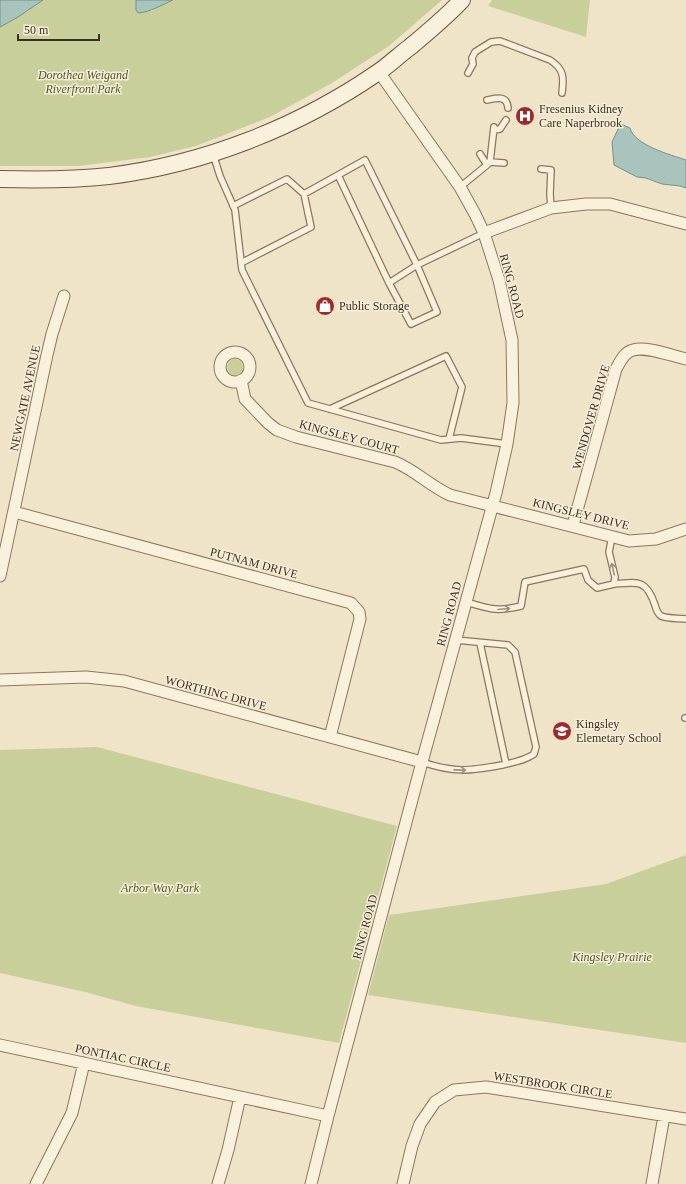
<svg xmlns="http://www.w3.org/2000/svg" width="686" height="1184" viewBox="0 0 686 1184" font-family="'Times New Roman',serif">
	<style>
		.green { fill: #c9cf9b }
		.water { fill: #a9c4bc; stroke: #6f938a }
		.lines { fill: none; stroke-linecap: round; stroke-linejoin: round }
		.service-casing { stroke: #8d765c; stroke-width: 8 }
		.minor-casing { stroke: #8d765c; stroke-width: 13 }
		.secondary-casing { stroke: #6f573f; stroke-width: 18 }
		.service { stroke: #faf1dc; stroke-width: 5.5 }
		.minor { stroke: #faf1dc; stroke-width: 11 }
		.secondary { stroke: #faf1dc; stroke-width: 16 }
		.oneway { stroke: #9c907e }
		.labels { text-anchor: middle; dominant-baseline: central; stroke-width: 3; stroke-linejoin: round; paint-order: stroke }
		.park-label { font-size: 12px; font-style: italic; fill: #4d5a26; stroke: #f7eed8 }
		.poi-label { font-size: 12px; fill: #3d2e20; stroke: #f7eed8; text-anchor: start }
		.street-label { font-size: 12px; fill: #3d2e20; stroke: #f7eed8 }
	</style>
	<rect width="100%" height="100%" fill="#f0e4c8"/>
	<!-- green -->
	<path class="green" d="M43,0h94l15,11 9,-6 14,-5h267l-53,46 -57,37 -62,34 -74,29 -46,11 -71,9h-79v-139z
		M492,0h98l-4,37 -98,-31z
		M227 367a8 8 0 1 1 16 0a8 8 0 1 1-16 0Z
		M97,747l300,79 -58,217 -203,-37 -51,-14 -85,-19v-223z
		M686,855v188l-318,-48 21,-80 217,-31z"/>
	<!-- water -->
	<path class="water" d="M0,0h43l-25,17 -18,10z
		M136,0h37c-12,5 -22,12 -35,13l-2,-3z
		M620,125h3l7,3c4,17 41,27 56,32v28l-6,-2 -18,-2 -16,-6 -9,-1 -23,-12 -2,-23z"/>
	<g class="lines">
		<!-- service casing -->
		<g class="service-casing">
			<path id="service" d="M468,73l5,-9 -1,-6 3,-6 16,-10 9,-1 50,19c14,9 14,17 12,33
				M487,100c10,-2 20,-5 21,8
				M494,130l6,-1 6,-9
				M213,154l7,22 15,34 7,60 66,133 133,37 20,-2 46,6
				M490,162l14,1
				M487,165l3,-3 4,-35
				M541,169l10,1 -1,24 1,14
				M338,175l51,108
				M460,187l27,-22 -7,-11
				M233,206l54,-27 17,15 61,-34 52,105 67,-32
				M241,263l70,-36 -7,-33
				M417,265l20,47 -26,12 -22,-41z
				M330,409l116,-53 16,31 -13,52
				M614,584c24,-2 32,-5 41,21 1,4 2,8 6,11 7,3 18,2 25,3
				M466,602c24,7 30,10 55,4l4,-24 59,-13 4,11 9,8 17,-4 1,-7 -6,-25 3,-16
				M480,643l26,121
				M685,718h1
				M422,762c32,11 47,9 80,3 12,-3 22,-4 32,-11l2,-7 -21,-95 -7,-7 -52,-5"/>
		</g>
		<!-- minor casing -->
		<g class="minor-casing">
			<path id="minor" d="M484,233l67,-25 35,-4h24l76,20
				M220 367a15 15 0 1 1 30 0a15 15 0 1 1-30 0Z
				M241,380l4,19 23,24 9,7 19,7 99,25c20,8 35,24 55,33l179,46 27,-2 30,-10
				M14,512l337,91 8,9 1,7 -30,118
				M573,525l43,-156c4,-7 8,-17 17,-19 14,-4 39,6 53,9
				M0,576l47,-221 5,-21 12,-38
				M0,680l86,-3 38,4 298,81
				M0,1045l328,71
				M36,1184l36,-71 12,-50
				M218,1184l10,-34 12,-53
				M311,1184l17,-68 94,-354 74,-269 11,-49 6,-41 -1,-63 -13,-60 -15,-47 -9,-19 -15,-27 -81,-115
				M403,1184l9,-38 8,-22 15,-22 19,-12 32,-3 200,32
				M652,1184l12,-68"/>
		</g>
		<!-- secondary casing -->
		<g class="secondary-casing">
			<path id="secondary" d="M0,179c36,1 72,1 109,-3 96,-12 189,-49 268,-103 12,-8 22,-18 33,-26 18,-15 36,-30 52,-47"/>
		</g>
		<!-- service -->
		<use href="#service" class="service"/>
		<!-- minor -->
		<use href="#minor" class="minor"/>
		<!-- secondary -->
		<use href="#secondary" class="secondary"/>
	</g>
	<!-- one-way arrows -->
	<defs><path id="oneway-shaft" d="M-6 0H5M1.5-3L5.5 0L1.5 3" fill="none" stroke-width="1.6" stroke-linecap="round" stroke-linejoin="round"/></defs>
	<g class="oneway">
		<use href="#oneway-shaft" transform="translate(613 569) rotate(-103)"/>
		<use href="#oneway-shaft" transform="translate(504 609) rotate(-5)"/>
		<use href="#oneway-shaft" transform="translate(460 770) rotate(1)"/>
	</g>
	<!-- icons -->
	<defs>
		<g id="hospital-disc" transform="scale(1)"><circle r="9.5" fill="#9e2a2b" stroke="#f7eed8"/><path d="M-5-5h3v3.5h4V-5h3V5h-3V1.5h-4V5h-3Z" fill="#fff"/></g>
		<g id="shop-disc" transform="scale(1)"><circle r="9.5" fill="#9e2a2b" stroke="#f7eed8"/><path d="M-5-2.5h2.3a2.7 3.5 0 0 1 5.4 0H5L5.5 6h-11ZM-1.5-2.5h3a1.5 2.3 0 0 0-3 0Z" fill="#fff"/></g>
		<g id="school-disc" transform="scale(1)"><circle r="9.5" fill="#9e2a2b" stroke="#f7eed8"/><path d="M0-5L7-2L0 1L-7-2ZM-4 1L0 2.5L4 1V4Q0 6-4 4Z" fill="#fff"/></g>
	</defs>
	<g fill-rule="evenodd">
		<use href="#hospital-disc" x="525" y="116"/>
		<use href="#shop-disc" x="325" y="306"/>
		<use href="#school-disc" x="562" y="731"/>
	</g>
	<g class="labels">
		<!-- park labels -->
		<g class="park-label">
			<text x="83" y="75">Dorothea Weigand<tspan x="83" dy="14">Riverfront Park</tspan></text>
			<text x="160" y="888">Arbor Way Park</text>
			<text x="612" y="957">Kingsley Prairie</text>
		</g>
		<!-- poi labels -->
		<g class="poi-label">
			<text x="539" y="109">Fresenius Kidney<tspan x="539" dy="14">Care Naperbrook</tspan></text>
			<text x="339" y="306">Public Storage</text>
			<text x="576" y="724">Kingsley<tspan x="576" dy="14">Elemetary School</tspan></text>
		</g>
		<!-- street labels -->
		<g class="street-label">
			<text transform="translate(512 286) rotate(75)">RING ROAD</text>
			<text transform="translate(25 398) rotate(-78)">NEWGATE AVENUE</text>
			<text transform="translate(591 417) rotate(-74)">WENDOVER DRIVE</text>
			<text transform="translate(349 437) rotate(15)">KINGSLEY COURT</text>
			<text transform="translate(581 514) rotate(14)">KINGSLEY DRIVE</text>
			<text transform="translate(254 563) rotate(15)">PUTNAM DRIVE</text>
			<text transform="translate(449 614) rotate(-75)">RING ROAD</text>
			<text transform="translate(216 693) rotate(15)">WORTHING DRIVE</text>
			<text transform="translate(365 927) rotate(-75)">RING ROAD</text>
			<text transform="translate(123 1058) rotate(12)">PONTIAC CIRCLE</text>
			<text transform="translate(553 1085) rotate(9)">WESTBROOK CIRCLE</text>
		</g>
	</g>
	<!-- scale -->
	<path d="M18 34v6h81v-6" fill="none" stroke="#3d2e20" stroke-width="2"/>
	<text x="24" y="34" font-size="12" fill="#3d2e20" stroke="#f7eed8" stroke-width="3" paint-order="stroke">50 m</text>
</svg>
